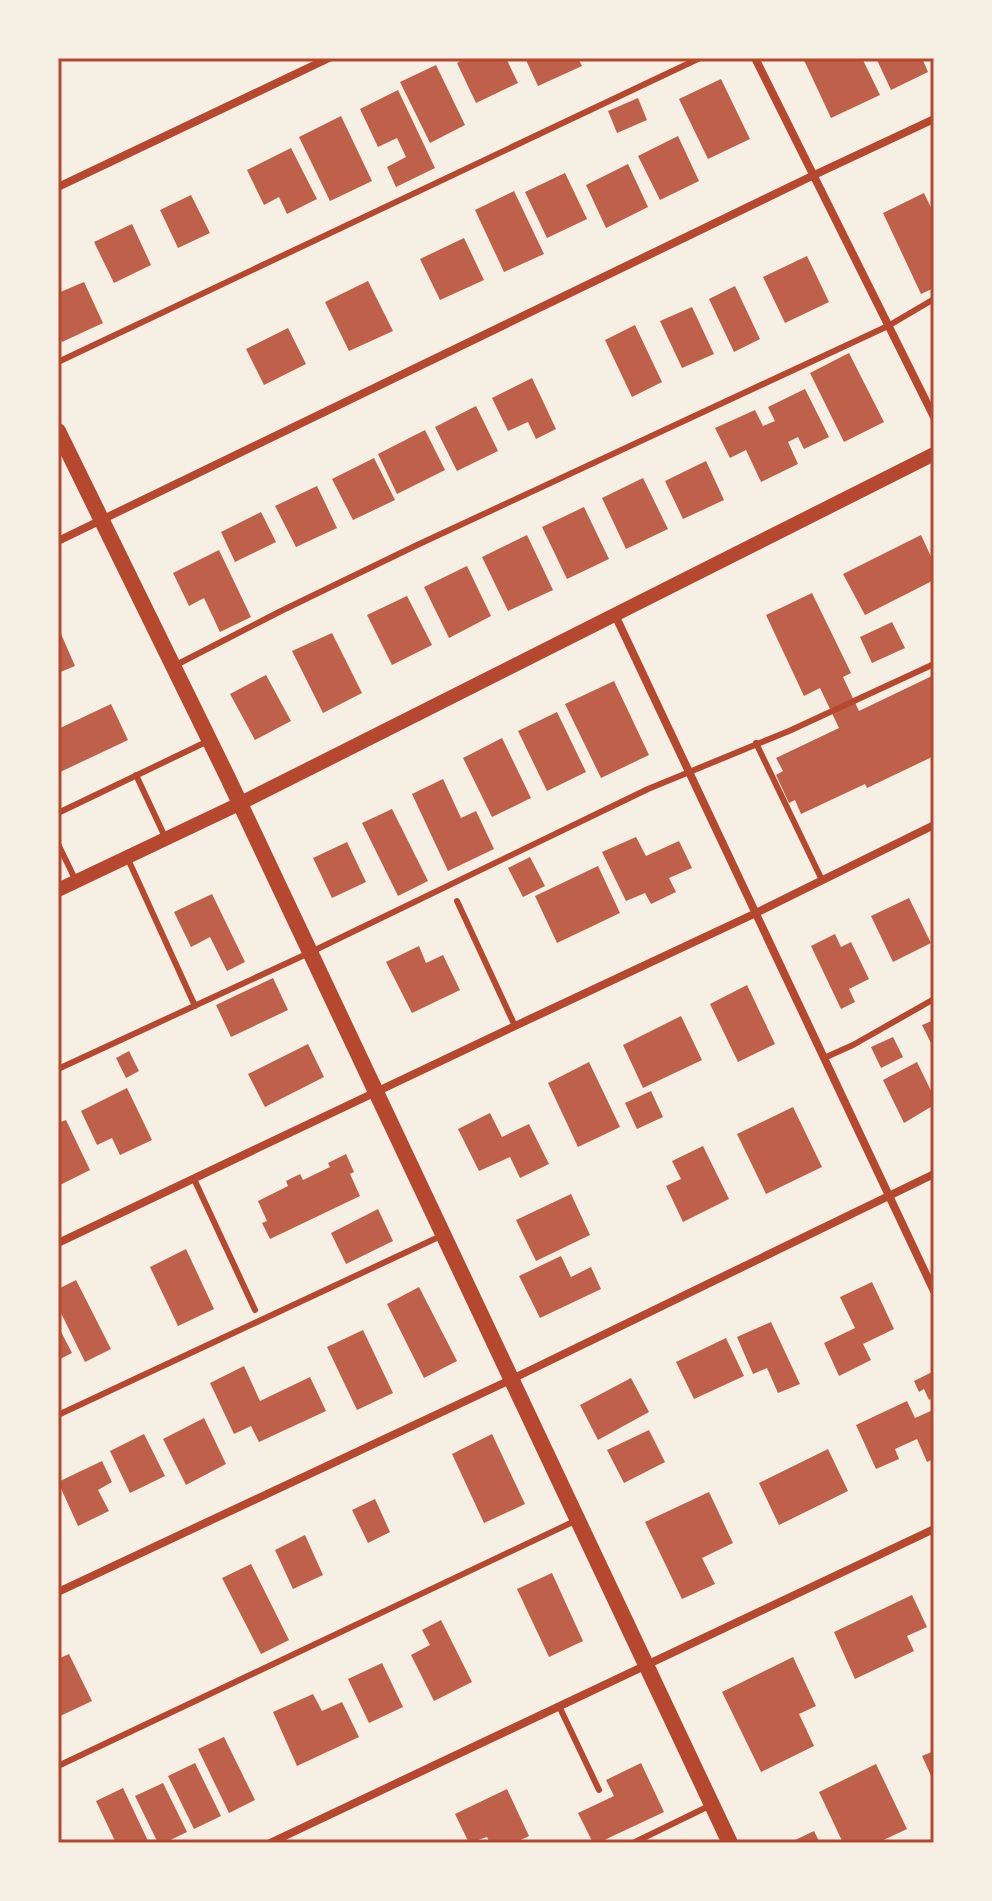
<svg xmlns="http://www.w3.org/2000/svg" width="992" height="1901" viewBox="0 0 992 1901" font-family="'Roboto Condensed',sans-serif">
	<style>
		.building { fill: #bf614a }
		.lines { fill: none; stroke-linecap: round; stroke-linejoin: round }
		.service { stroke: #b5482f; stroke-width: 6 }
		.minor { stroke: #b5482f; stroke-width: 8 }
		.tertiary { stroke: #b5482f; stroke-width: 14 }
		.secondary { stroke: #b5482f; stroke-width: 16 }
		.neatline { fill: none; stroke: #b5482f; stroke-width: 3 }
	</style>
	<rect width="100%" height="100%" fill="#f6efe4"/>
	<!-- building -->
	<path class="building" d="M466,58h40l12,25 -42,20 -19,-40z
		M525,58h53l4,8 -44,20z
		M803,58h59l18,37 -49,23z
		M876,58h46l6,14 -37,18z
		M436,65l29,60 -35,18 -30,-61z
		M721,79l29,60 -42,20 -29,-60z
		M398,90l37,78 -39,19 -9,-20 19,-10 -9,-19 -19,9 -18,-38z
		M638,98l9,22 -30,13 -9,-22z
		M341,116l31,65 -42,20 -31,-64z
		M678,136l21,45 -39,19 -22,-44z
		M291,148l26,51 -30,15 -8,-17 -15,8 -17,-35z
		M628,164l20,43 -42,21 -20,-43z
		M565,173l22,46 -40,19 -22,-46z
		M514,191l30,63 -40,18 -29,-62z
		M924,193l10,21v74l-13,6 -38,-81z
		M191,195l19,38 -32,15 -18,-38z
		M132,224l19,41 -37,18 -20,-41z
		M464,238l20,42 -44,20 -20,-41z
		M807,256l22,46 -44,21 -22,-46z
		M368,281l25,50 -44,20 -24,-49z
		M84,282l19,41 -41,19 -4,-9v-40z
		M735,286l25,53 -26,13 -25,-53z
		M692,307l22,47 -32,14 -22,-47z
		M635,325l27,57 -30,15 -27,-57z
		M288,328l18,36 -42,21 -18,-36z
		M849,353l35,69 -40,20 -34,-69z
		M532,378l24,51 -20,10 -8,-17 -20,9 -16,-33z
		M805,389l24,48 -25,12 -6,-12 -10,5 10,22 -37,18 -15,-32 -16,8 -15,-30 40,-18 8,16 12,-5 -7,-14z
		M476,406l22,45 -41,20 -22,-44z
		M425,430l20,40 -48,24 -19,-40z
		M374,458l21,42 -42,20 -21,-41z
		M706,461l18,39 -41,19 -18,-38z
		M643,478l25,51 -42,20 -24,-51z
		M317,486l20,42 -41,19 -21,-41z
		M584,507l25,52 -42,20 -25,-52z
		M261,512l15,30 -41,20 -14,-30z
		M527,535l26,55 -45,21 -26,-54z
		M921,535l13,28v17l-69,35 -22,-41z
		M219,550l32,67 -31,15 -16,-34 -15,8 -16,-33z
		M467,566l24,50 -42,22 -25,-51z
		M812,593l39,80 -8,4 16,34 75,-36v81l-67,32 -2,-4 -64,30 -6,-14 -6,3 -13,-28 7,-4 -7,-13 63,-30 -19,-40 -16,8 -38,-81z
		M407,596l25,49 -40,20 -25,-50z
		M892,622l13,26 -33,15 -12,-26z
		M58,627l17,39 -17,7z
		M332,633l30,60 -39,20 -31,-62z
		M266,675l25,46 -36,19 -25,-46z
		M614,681l35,74 -48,23 -36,-74z
		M111,704l17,36 -70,33v-44z
		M557,712l29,60 -39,19 -29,-60z
		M502,738l29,60 -39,19 -29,-59z
		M443,779l18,39 15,-7 18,38 -46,22 -36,-77z
		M392,809l36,72 -30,15 -36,-73z
		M636,837l10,19 33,-15 13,27 -23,10 7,14 -25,12 -6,-11 -19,8 -24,-49z
		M347,842l19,40 -34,16 -19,-40z
		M530,857l15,29 -22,11 -15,-29z
		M598,866l22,47 -63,30 -22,-47z
		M212,894l33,68 -18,9 -17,-34 -19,10 -17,-35z
		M909,898l22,45 -38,19 -22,-46z
		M835,934l6,13 10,-5 18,37 -20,10 6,13 -14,7 -30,-63z
		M419,946l7,17 17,-8 17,35 -48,23 -26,-51z
		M273,978l15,32 -57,27 -15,-32z
		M747,985l28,59 -37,18 -28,-58z
		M681,1016l21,44 -59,28 -20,-43z
		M934,1020v29l-12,-24z
		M893,1037l10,20 -22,11 -10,-21z
		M308,1044l16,33 -59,30 -17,-33z
		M129,1051l10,20 -13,7 -10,-20z
		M589,1062l31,65 -42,20 -30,-64z
		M917,1062l17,35v8l-30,18 -21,-43z
		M127,1088l25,52 -32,15 -8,-17 -15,7 -16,-34z
		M651,1091l12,26 -26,12 -12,-26z
		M793,1107l29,60 -56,27 -29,-60z
		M490,1113l12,24 27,-13 20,40 -29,14 -10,-21 -31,14 -21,-42z
		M66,1120l24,50 -32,16v-63z
		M703,1146l26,53 -46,23 -17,-36 15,-7 -9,-18z
		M346,1154l8,18 -4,2 10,22 -90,43 -8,-16 5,-2 -9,-20 30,-15 -2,-5 14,-7 3,6 27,-13 -2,-4z
		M571,1194l19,41 -54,26 -20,-41z
		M378,1209l15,32 -47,23 -15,-31z
		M186,1249l28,60 -36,17 -28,-59z
		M561,1256l10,21 20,-10 10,22 -61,29 -21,-42z
		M76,1280l35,69 -26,13 -27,-55v-18z
		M872,1282l22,47 -31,15 8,16 -32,16 -15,-33 31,-15 -15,-31z
		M419,1287l38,74 -33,17 -37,-74z
		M771,1322l29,62 -22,9 -11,-25 -14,6 -16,-37z
		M58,1326l14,27 -14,7z
		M363,1330l30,63 -36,17 -30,-63z
		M726,1338l18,38 -50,23 -18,-37z
		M244,1366l16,35 50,-24 16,34 -67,31 -8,-16 -17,8 -24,-51z
		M934,1371v26l-5,3 -5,-11 -5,3 -5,-11z
		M631,1378l18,34 -51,28 -18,-35z
		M907,1401l8,17 18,-8 1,3v46l-7,3 -10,-23 -22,10 4,10 -23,10 -20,-44z
		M204,1418l22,46 -40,21 -23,-46z
		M649,1430l16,32 -41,21 -17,-33z
		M144,1434l21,42 -35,17 -20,-42z
		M492,1434l33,70 -41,19 -32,-69z
		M828,1449l20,42 -69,34 -20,-42z
		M102,1461l10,21 -14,8 11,21 -31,15 -20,-44z
		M709,1492l24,51 -31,15 13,26 -33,15 -37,-77z
		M375,1499l15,33 -22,11 -16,-33z
		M305,1535l18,40 -30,14 -18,-39z
		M251,1564l38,76 -28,14 -39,-76z
		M552,1573l31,68 -34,16 -32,-68z
		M912,1595l15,32 -20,9 7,15 -59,28 -21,-47z
		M441,1620l31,62 -38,19 -23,-46 19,-10 -8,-15z
		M69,1654l23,47 -34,16v-58z
		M793,1657l23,49 -17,8 15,32 -53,26 -39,-80z
		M382,1663l21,44 -34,16 -21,-44z
		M313,1694l9,17 20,-9 17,35 -62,29 -24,-54z
		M224,1737l31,63 -26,13 -31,-64z
		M934,1751v31l-12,-26z
		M195,1763l26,53 -27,13 -26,-53z
		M641,1763l23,49 -66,31h-5l-15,-30 36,-17 -8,-16z
		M876,1764l31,65 -30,14h-34l-24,-51z
		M163,1783l24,49 -23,11h-6l-23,-47z
		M123,1788l26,55h-33l-20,-42z
		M507,1789l22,47 -15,7h-24l-3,-6 -18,6 -14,-29z
		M814,1831l6,12h-31z"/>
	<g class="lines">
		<!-- service -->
		<path class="service" d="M58,362c214,-100 427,-204 642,-304
			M176,665l105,-54 134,-65 473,-220 46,-27
			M756,743l66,137
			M136,775l30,64
			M58,813l148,-71
			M58,844l18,37
			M127,857l68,149
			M457,901l58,125
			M824,1058l29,-13 81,-46
			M58,1069l253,-117 337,-163 141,-58 145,-67
			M194,1179l61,131
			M58,1415l385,-180
			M559,1706l40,84
			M58,1766l519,-246
			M633,1843l76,-37"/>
		<!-- minor -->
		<path class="minor" d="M755,58l179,359
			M58,187l271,-129
			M58,541l754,-365 122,-57
			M615,615l319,676
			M58,1243l457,-217 241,-113 178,-88
			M58,1592l452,-212 424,-206
			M270,1843l664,-314"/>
		<!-- tertiary -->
		<path class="tertiary" d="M58,890l181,-86 695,-350"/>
		<!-- secondary -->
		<path class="secondary" d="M58,431l170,347 502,1065"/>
	</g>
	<!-- border -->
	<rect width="992" height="1901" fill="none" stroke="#f6efe4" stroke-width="120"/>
	<rect x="60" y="60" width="872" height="1781" class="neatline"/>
</svg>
